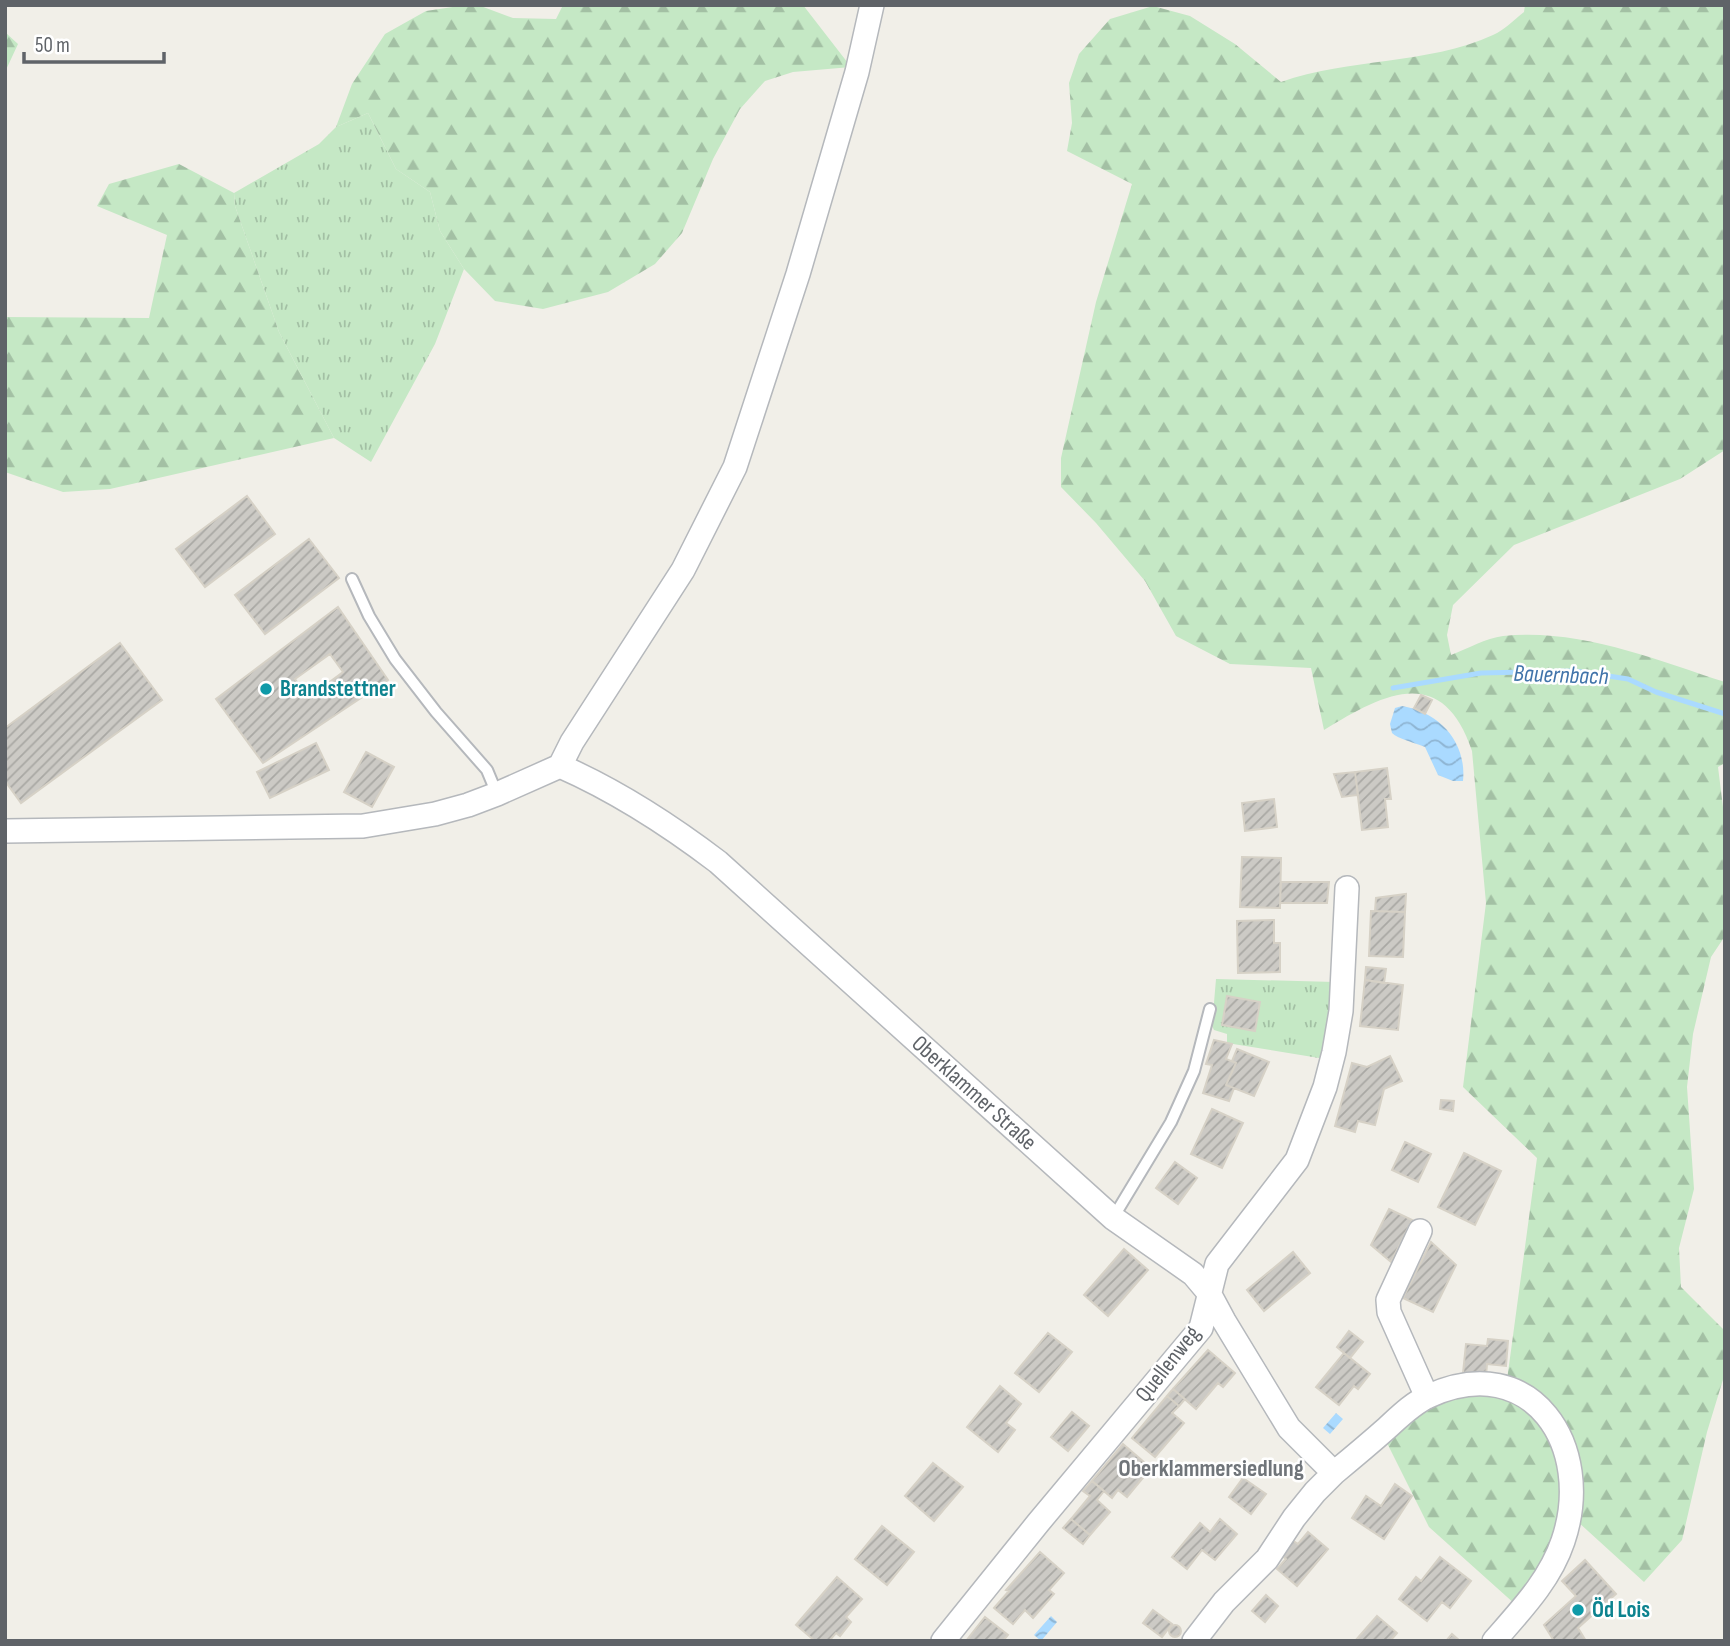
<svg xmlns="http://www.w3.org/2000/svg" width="1730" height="1646" viewBox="0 0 1730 1646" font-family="'Sofia Sans Condensed',sans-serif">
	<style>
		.grass { fill: url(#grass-tufts) }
		.forest { fill: url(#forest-firs) }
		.water { fill: url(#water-waves) }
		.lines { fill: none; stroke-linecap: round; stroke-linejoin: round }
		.stream { stroke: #aadaff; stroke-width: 5 }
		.building { fill: url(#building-hatch); stroke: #d6d1c6; stroke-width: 2; fill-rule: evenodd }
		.service-casing { stroke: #b5b8bc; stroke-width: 14 }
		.minor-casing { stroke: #b5b8bc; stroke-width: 26 }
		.service { stroke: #fff; stroke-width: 10 }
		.minor { stroke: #fff; stroke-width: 23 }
		.culture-dot { fill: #0f9aa8; stroke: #fff; stroke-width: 2.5 }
		.labels { text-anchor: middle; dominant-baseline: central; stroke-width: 5; stroke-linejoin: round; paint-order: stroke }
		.culture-label { font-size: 23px; font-weight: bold; fill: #0d838f; stroke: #fff; text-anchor: start }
		.street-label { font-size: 23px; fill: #5f6368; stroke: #fff }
		.water-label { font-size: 24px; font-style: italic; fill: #4174aa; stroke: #fff }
		.neighbourhood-label { font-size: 24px; font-weight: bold; fill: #70757a; stroke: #fff }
	</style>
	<defs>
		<pattern id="grass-tufts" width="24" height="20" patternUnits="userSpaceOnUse" patternTransform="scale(1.75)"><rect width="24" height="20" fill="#c5e8c5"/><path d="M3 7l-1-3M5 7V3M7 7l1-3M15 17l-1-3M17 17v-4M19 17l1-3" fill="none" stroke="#a3c0a4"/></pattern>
		<pattern id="forest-firs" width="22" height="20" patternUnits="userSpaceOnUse" patternTransform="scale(1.75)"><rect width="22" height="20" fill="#c5e8c5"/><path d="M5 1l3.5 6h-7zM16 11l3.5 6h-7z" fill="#a3c0a4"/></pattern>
		<pattern id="water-waves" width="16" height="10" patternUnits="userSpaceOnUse" patternTransform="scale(1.75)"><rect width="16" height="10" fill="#aadaff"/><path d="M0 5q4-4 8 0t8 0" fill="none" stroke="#8eb4d2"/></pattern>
		<pattern id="building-hatch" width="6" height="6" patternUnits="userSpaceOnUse" patternTransform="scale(1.75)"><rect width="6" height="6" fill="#cccac5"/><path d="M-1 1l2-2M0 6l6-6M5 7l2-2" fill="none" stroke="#a9a8a4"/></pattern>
	</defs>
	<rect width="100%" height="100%" fill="#f1efe8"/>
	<!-- grass -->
	<path class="grass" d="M368,113l28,56 34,23 10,39 24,38 -29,75 -64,118 -37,-24 -55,-106 -44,-126 -1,-13 85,-49 17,-17z
		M1216,979l119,3 -10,77 -98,-16v-9l-13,-4 -2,-4z"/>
	<!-- forest -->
	<path class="forest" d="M466,5h12l35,13 43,1 7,-14h240l48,62 -58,5 -28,9 -25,28 -27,50 -31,74 -27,31 -47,28 -65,17 -48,-8 -31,-32 -24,-38 -10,-39 -34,-23 -28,-56 -32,14 16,-43 33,-50 41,-23z
		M1525,5h200v445l-45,29 -166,66 -61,60 -6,30 4,20c16,-6 35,-17 52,-19 75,-8 151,23 222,46v81l-7,4 7,56v113l-14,21 -18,77 -6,53 7,102 -15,59 2,39 44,44v42l-18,59 -25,108 -38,42 -67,-61 -3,-67 -67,-74 30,-222 -74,-71 23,-184 -14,-152c-30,-89 -89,-57 -148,-21l-13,-62 -81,-4 -54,-28 -31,-55 -49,-58 -35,-36v-29l35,-156 36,-118 -65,-33 5,-28 -3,-40 10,-29 31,-35 43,-13 37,10 45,28 46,38c68,-24 146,-17 212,-47 11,-5 21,-15 31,-23z
		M5,32l13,12 -13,28z
		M179,164l55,29 1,13 44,126 55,106 -224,51 -47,3 -58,-20v-155l144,1 18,-83 -70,-29 12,-22z
		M1468,1392l46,6 38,33 12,63 -8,41 -15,31 -25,39 -87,-78 -44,-88 35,-30z"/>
	<!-- water -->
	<path class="water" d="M1402,706c38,6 65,37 61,75h-10l-15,-6 -13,-28c-9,-4 -27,-8 -33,-14l-2,-9 5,-16z
		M1336,1413l7,6 -13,15 -7,-6z
		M1051,1616l6,6 -16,19 -7,-6z"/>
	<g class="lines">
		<!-- stream -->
		<path class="stream" d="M1393,688l88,-15 94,-2 53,8 28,13 69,22"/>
	</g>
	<!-- building -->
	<path class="building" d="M247,496l28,38 -70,53 -29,-38z
		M309,539l30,39 -74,56 -30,-39z
		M338,607l50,73 -125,83 -47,-64zM330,654l13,18 -35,26 -13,-19z
		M120,643l42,57 -141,103 -16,-22v-53z
		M1421,695l11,5 -7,14 -11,-6z
		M316,743l13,27 -59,28 -13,-26z
		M366,752l28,15 -22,40 -28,-15z
		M1387,768l4,31h-6l3,28 -26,3 -7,-58z
		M1355,772l3,23 -16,2 -8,-23z
		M1274,799l3,28 -32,4 -3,-28z
		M1242,857l39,1 -1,50 -40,-1z
		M1281,882h48l-2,21h-47z
		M1406,894l-1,18 -30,-1 1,-13z
		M1371,911l34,1 -2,45 -34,-1z
		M1274,920v23h6v29l-42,1 -1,-52z
		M1366,967l20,2 -2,14 -19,-3z
		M1365,980l38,5 -5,45 -38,-4z
		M1227,996l33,6 -5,29 -33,-6z
		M1214,1040l18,4 -6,15 10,4 -10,22 8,3 -5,13 -26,-8 9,-28 -6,-1z
		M1237,1049l32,13 -15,34 -28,-11 10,-22 -4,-2z
		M1390,1056l12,25 -18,8 -9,36 -17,-4 -3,11 -20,-6 17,-63 15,4z
		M1441,1100l13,1 -1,10 -13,-2z
		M1212,1109l31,14 -21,45 -31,-14z
		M1405,1142l26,12 -13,28 -26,-12z
		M1464,1153l37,18 -26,54 -37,-18z
		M1175,1162l22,16 -19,26 -22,-16z
		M1389,1209l23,11 -21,42 -20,-17z
		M1431,1242l25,23 -23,47 -30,-14z
		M1124,1249l24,21 -40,46 -24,-21z
		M1293,1252l17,21 -46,38 -17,-21z
		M1349,1331l14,11 -13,16 -13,-11z
		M1048,1333l24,19 -33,40 -24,-19z
		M1488,1339l20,2 -2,25 -19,-2 -1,12 -23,-3 3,-29 21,2z
		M1208,1350l27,23 -12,14 -5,-4 -22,26 -23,-20z
		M1344,1353l26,21 -12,15 -4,-3 -15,19 -23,-18z
		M1000,1386l21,18 -15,19 9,7 -17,22 -31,-25z
		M1173,1389l12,10 -6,7 -12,-10z
		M1167,1396l12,10 -7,7 12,10 -29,34 -23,-19z
		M1072,1412l17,14 -21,25 -17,-14z
		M1123,1444l28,24 -24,29 -9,-7 -6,8 -20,-17z
		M933,1463l30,24 -29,34 -29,-25z
		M1243,1478l23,16 -15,20 -22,-17z
		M1092,1481l12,10 -7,9 13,12 -20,23 -19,-16 19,-23 -7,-5z
		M1395,1484l17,12 -28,43 -32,-21 14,-22 15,10z
		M1071,1519l19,16 -7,9 -20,-16z
		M1220,1519l17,15 -22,26 -13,-10 -15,19 -15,-12 28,-34 10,9z
		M882,1526l32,26 -27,33 -32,-26z
		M1308,1532l20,17 -31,37 -20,-17 9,-10 -6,-5 12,-14 6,4z
		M1040,1552l24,21 -15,17 5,4 -21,24 -8,-8 -12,14 -19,-16 15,-17 -3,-1z
		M1440,1557l31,24 -21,27 -8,-6 -15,19 -28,-22 17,-22 5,4z
		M1585,1560l31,34 -38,34 8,13h-32l-10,-16 32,-29 -14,-15z
		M837,1577l25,22 -16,18 5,5 -11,14 -4,-3 -7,8h-14l-19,-16z
		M1266,1595l12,11 -13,16 -13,-11z
		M1153,1610l19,14 -10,13 -19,-14z
		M1377,1616l20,17 -7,8h-35z
		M985,1617l23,18 -5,6h-37z
		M1169 1631a6 6 0 1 1 12 0a6 6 0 1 1-12 0Z
		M1452,1634l8,7h-14z"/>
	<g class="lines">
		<!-- service casing -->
		<g class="service-casing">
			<path id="service" d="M352,579l17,37 26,43 41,53 51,58 10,24
				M1113,1218l58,-96 23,-51 16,-62"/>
		</g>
		<!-- minor casing -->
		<g class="minor-casing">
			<path id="minor" d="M560,766c57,25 108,58 158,96l395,356 80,56 16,19 15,28 65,107 45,45c17,-14 35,-29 53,-45 12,-11 26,-25 42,-32 103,-47 166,51 134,145 -13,39 -42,69 -69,100
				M5,831l358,-5 72,-12 33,-9 29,-11 63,-28 12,-24 111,-172 52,-103 63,-193 59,-202 15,-67
				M1420,1231l-32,69 1,12 38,85
				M943,1641l95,-118 163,-195 16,-64 80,-104 28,-73 9,-35 7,-41 6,-123
				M1194,1641l30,-39 43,-43 27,-41 21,-26 19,-19"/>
		</g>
		<!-- service -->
		<use href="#service" class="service"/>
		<!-- minor -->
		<use href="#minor" class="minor"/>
	</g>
	<!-- markers -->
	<g class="culture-dot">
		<circle cx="266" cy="689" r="7"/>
		<circle cx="1578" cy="1610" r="7"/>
	</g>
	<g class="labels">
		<!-- culture labels -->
		<g class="culture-label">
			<text x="280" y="689">Brandstettner</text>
			<text x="1592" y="1610">Öd Lois</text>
		</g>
		<!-- street labels -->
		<g class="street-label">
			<text transform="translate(974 1093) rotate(42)">Oberklammer Straße</text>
			<text transform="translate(1168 1364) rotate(-52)">Quellenweg</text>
		</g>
		<!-- water labels -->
		<g class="water-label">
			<text transform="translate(1561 675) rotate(2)">Bauernbach</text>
		</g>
		<!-- neighbourhood labels -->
		<g class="neighbourhood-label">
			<text x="1211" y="1468">Oberklammersiedlung</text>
		</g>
	</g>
	<!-- border -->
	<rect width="1730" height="1646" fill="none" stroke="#5f6368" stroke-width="14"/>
	<!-- scale -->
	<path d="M24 52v10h140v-10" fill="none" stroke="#5f6368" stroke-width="3.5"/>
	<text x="35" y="52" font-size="21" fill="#5f6368" stroke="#ffffff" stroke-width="5" paint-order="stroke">50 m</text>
</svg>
